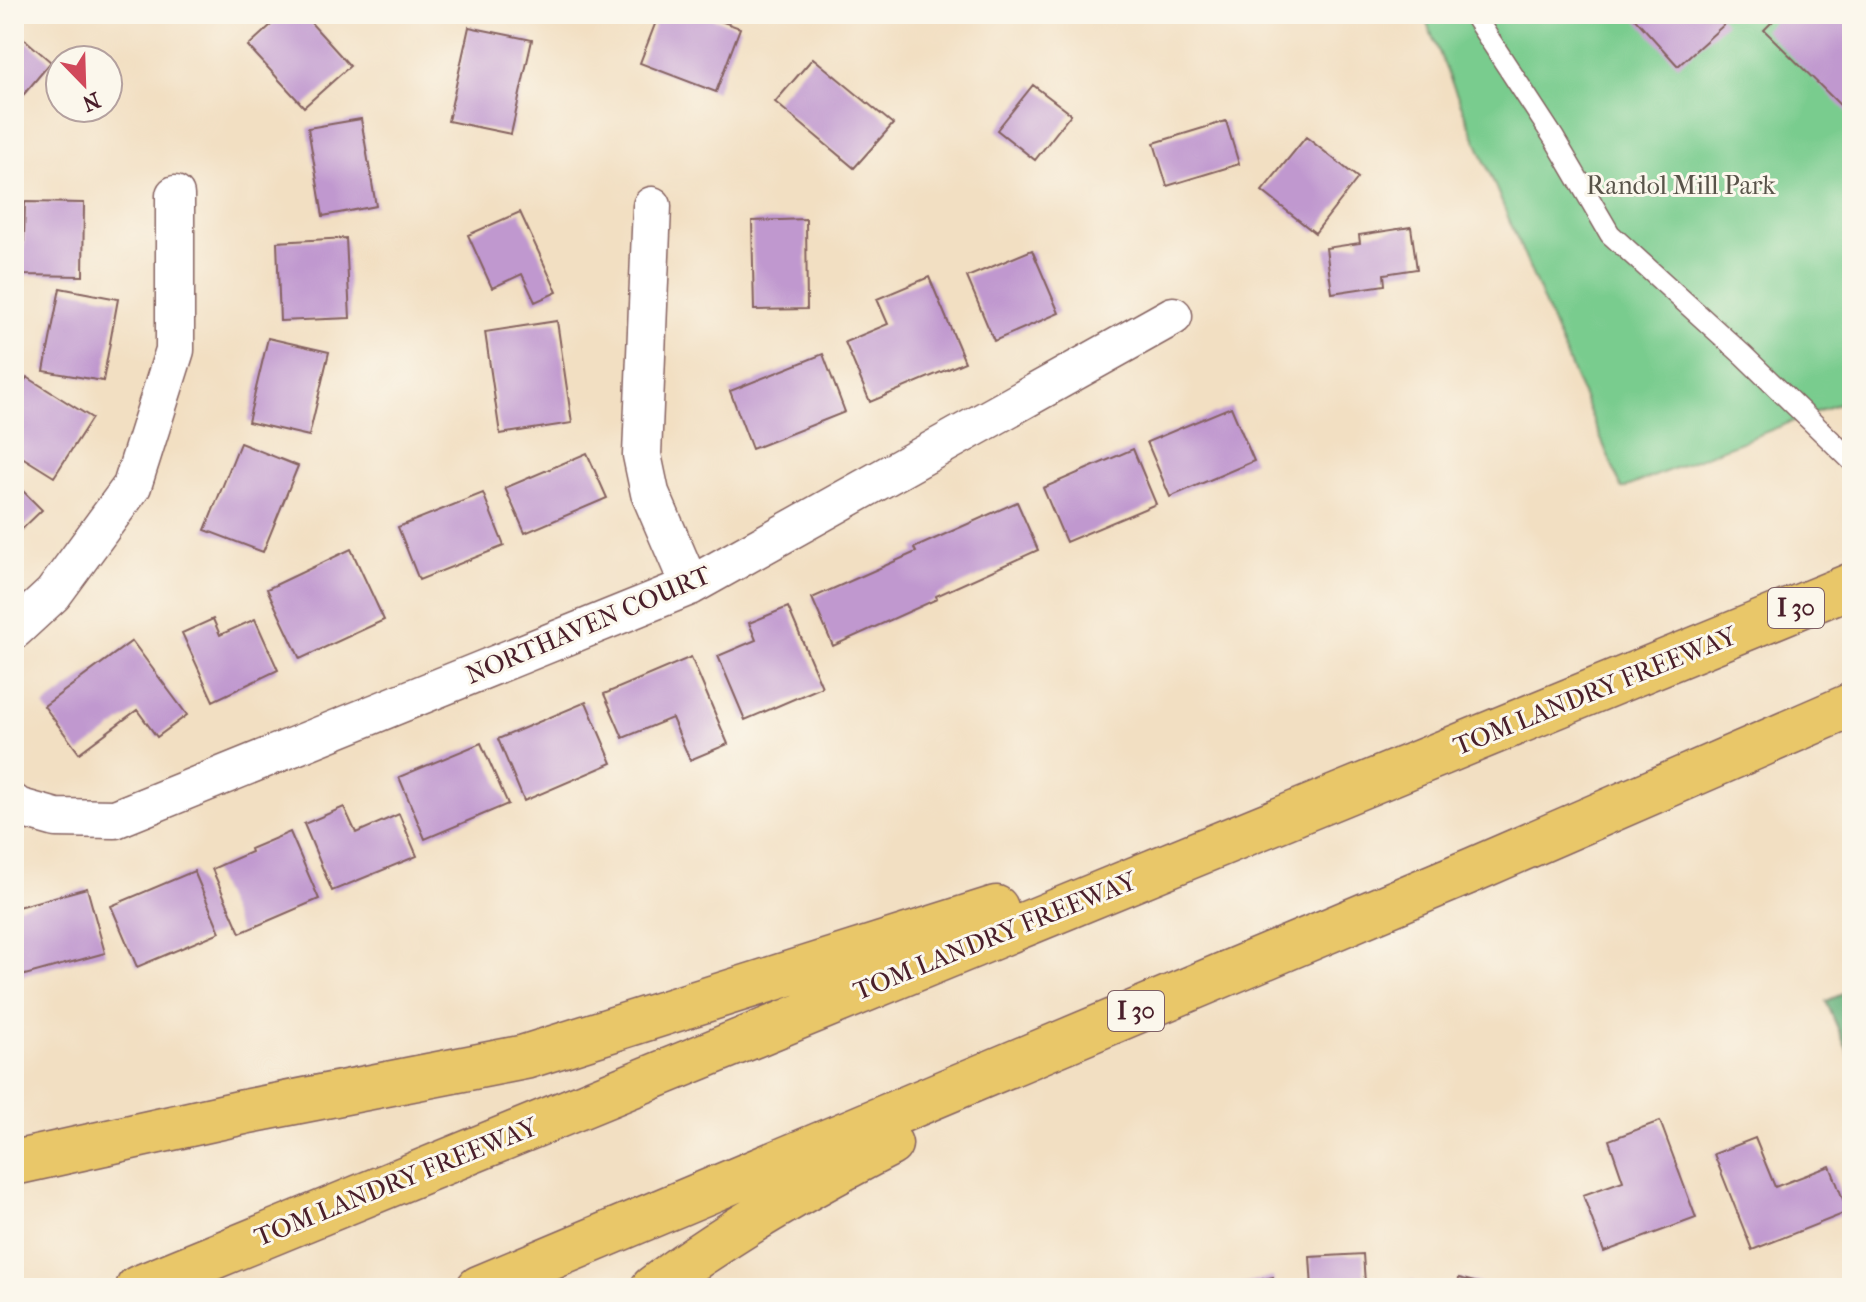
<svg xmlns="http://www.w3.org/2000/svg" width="1866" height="1302" viewBox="0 0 1866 1302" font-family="'IM FELL French Canon',serif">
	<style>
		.green { fill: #79cc8e; stroke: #62765c; stroke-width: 2 }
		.forest { fill: #62b079; stroke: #566852; stroke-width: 2 }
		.building { fill: #c098cf }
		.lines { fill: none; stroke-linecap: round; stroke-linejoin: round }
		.lane-casing { stroke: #856260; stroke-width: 23 }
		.street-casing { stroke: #856260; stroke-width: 41 }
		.highway-casing { stroke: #856260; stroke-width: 47 }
		.lane { stroke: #fff; stroke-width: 20 }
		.street { stroke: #fff; stroke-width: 38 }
		.highway { stroke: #e9c769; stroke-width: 44 }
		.labels { text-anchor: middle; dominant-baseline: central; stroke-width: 6; stroke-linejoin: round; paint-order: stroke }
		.shield { fill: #fbf7ec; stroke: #7f6065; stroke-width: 2 }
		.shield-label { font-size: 24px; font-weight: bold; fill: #4a1f2b }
		.park-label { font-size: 26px; fill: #585349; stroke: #fbf7ec }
		.street-label { font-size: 26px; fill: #4a1f2b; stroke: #fbf7ec }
	</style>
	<rect width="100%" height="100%" fill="#fbf7ec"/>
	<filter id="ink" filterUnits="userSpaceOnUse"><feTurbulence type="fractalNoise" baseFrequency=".0125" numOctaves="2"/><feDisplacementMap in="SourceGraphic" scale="16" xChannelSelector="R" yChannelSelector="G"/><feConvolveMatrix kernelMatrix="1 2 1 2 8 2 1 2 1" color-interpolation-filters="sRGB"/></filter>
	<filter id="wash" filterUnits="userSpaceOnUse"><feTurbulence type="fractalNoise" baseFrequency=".006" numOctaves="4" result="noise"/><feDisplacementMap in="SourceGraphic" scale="32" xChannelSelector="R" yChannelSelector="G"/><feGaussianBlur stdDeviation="1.8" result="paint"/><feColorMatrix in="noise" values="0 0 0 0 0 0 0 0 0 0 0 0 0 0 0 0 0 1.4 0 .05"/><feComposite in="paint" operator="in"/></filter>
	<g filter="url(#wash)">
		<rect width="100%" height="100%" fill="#f2dfc2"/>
		<!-- green -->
		<path class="green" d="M1423,14h429v384l-230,91z"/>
		<!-- forest -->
		<path class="forest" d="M1852,990v71l-26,-60z"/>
		<g id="blocks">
			<!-- building -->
			<path class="building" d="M283,14h20l47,52 -46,41 -56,-61z
				M659,14h42l39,14 -24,64 -76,-29z
				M1631,14h87l8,9 -48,43z
				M1780,14h72v103l-88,-87z
				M469,27l63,13 -21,94 -63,-13z
				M14,30l37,32 -37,44z
				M813,58l80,66 -39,44 -79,-66z
				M1033,85l38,29 -36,46 -38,-30z
				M361,119l15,87 -53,10 -15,-88z
				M1226,121l13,43 -72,22 -13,-43z
				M1306,137l52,41 -43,55 -53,-42z
				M25,202l59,1 -1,73 -60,-1z
				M520,212l37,80 -22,10 -13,-28 -30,14 -24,-53z
				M806,219l1,90 -53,1 -2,-89z
				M1411,227l6,42 -33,5 1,11 -53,8 -6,-45 34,-5 -1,-8z
				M346,238l4,80 -70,3 -3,-79z
				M1032,250l27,63 -65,28 -27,-64z
				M929,277l36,85 -95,40 -25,-60 43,-18 -11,-25z
				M60,288l58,11 -15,82 -59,-10z
				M557,321l15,102 -72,11 -15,-102z
				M268,338l61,14 -20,84 -61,-14z
				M823,354l22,58 -93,37 -22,-58z
				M27,377l65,41 -38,59 -40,-25v-54z
				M1231,407l23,54 -84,36 -23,-55z
				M240,443l58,23 -35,86 -58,-22z
				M1133,449l23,55 -90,38 -23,-54z
				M587,453l20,45 -82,35 -20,-45z
				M14,482l28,28 -28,27z
				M483,493l21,53 -85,34 -21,-53z
				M1017,502l21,48 -102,46 1,3 -104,47 -21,-48 104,-46 -2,-4z
				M351,549l33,71 -84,39 -33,-70z
				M788,607l34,80 -77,33 -27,-64 38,-16 -7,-17z
				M213,619l7,16 35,-16 23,51 -65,31 -31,-68z
				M132,641l55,74 -30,22 -20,-27 -58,43 -35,-47z
				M691,657l37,87 -38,16 -18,-42 -49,20 -19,-44z
				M586,702l26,61 -88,38 -26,-62z
				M481,743l27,61 -83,35 -26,-62z
				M344,807l12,26 43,-19 18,42 -85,35 -28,-67z
				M290,832l29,67 -79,34 -28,-64 39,-17 -1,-3z
				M194,871l26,61 -83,35 -26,-61z
				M87,888l18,65 -91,25v-70z
				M1660,1121l36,97 -92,34 -21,-57 40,-14 -14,-41z
				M1755,1138l20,49 55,-21 18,46 -96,38 -38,-96z
				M1363,1254l2,29 50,-3v8h-103l-2,-31z
				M1273,1277l2,11h-42l-1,-1z
				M1459,1278l35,9v1h-37z"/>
		</g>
	</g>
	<g filter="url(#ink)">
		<use href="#blocks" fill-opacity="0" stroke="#856260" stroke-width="2"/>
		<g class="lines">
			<!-- lane casing -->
			<g class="lane-casing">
				<path id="lane" d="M1473,14l81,124 56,96 133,121 109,106"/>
			</g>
			<!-- street casing -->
			<g class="street-casing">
				<path id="street" d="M652,206l-10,249 8,38 40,93
					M14,630l39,-36 79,-108 43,-136v-155
					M14,804l3,3 39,11 59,1 575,-233 483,-270"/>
			</g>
			<!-- highway casing -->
			<g class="highway-casing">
				<path id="highway" d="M14,1163l230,-51 281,-55 471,-149
					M138,1288l1714,-703
					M479,1288l996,-419 377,-164
					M653,1288c74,-56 155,-102 237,-144"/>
			</g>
			<!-- lane -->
			<use href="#lane" class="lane"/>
			<!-- street -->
			<use href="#street" class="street"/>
			<!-- highway -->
			<use href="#highway" class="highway"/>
		</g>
	</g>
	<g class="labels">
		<!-- shield labels -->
		<g class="shield">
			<rect x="1768" y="588" width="56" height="40" rx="6"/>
			<rect x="1108" y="991" width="56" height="40" rx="6"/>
		</g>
		<g class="shield-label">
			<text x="1796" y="608">I 30</text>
			<text x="1136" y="1011">I 30</text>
		</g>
		<!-- park labels -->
		<g class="park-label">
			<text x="1681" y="185">Randol Mill Park</text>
		</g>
		<!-- street labels -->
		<g class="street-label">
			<text transform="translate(588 625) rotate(-23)">NORTHAVEN COURT</text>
			<text transform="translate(1595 691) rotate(-22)">TOM LANDRY FREEWAY</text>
			<text transform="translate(995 936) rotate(-22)">TOM LANDRY FREEWAY</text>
			<text transform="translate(396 1182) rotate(-22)">TOM LANDRY FREEWAY</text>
		</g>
	</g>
	<!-- margin -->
	<rect width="1866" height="1302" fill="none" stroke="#fbf7ec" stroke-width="48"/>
	<!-- north arrow -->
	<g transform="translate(84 84) rotate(157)"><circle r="38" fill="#fbf7ec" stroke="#b4a19f" stroke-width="2"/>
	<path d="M0-6L14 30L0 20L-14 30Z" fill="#d1495b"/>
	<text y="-12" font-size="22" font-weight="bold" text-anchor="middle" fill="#4a1f2b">N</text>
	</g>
</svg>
